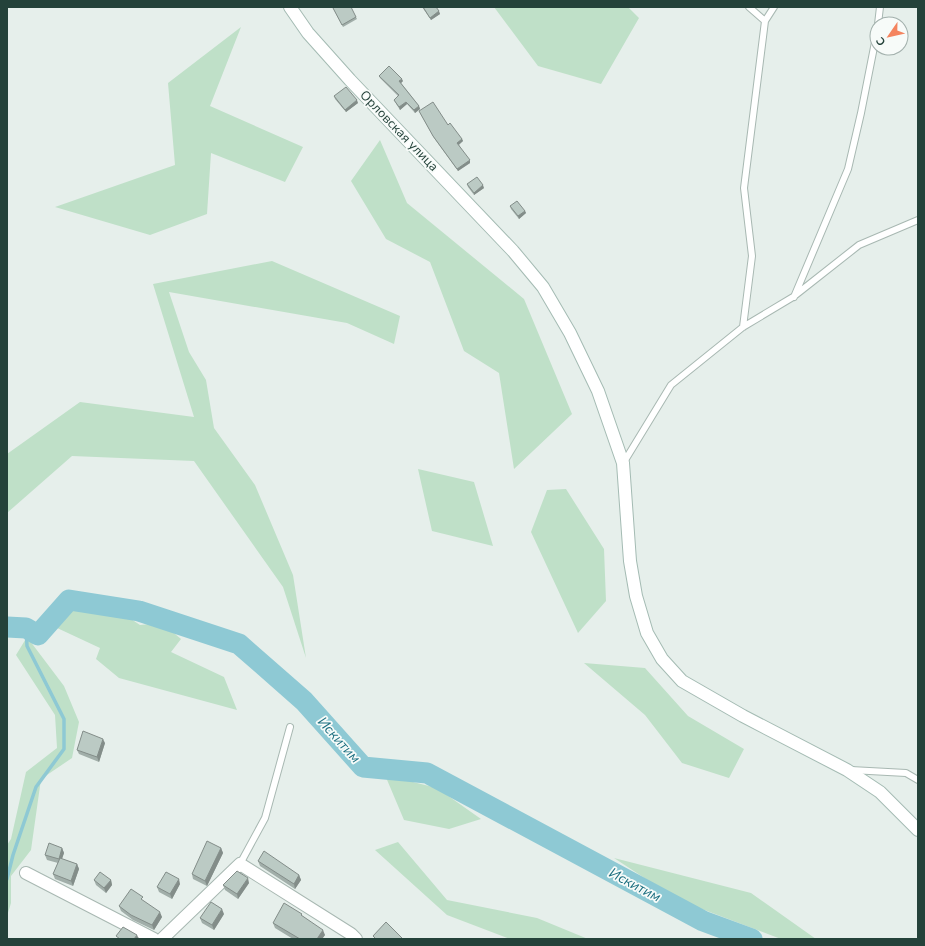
<svg xmlns="http://www.w3.org/2000/svg" width="925" height="946" viewBox="0 0 925 946" font-family="'Nunito Sans',sans-serif">
	<style>
		.green { fill: #bfe0c8 }
		.lines { fill: none; stroke-linecap: round; stroke-linejoin: round }
		.stream { stroke: #8ec9d4; stroke-width: 3.5 }
		.river { stroke: #8ec9d4; stroke-width: 21 }
		.lane-casing { stroke: #a8b8b2; stroke-width: 8 }
		.street-casing { stroke: #a8b8b2; stroke-width: 14 }
		.secondary-casing { stroke: #a4bbb3; stroke-width: 14 }
		.lane { stroke: #fff; stroke-width: 6 }
		.street { stroke: #fff; stroke-width: 12 }
		.secondary { stroke: #fff; stroke-width: 12 }
		.wall { fill: #a1aea9 }
		.shaded-wall { fill: #838d89 }
		.building { fill: #bbcac4; stroke: #838d89 }
		.labels { text-anchor: middle; dominant-baseline: central; stroke-width: 3.5; stroke-linejoin: round; paint-order: stroke }
		.street-label { font-size: 13px; fill: #24423a; stroke: #f7fbf9 }
		.water-label { font-size: 14px; font-style: italic; fill: #1c6f80; stroke: #f7fbf9 }
	</style>
	<rect width="100%" height="100%" fill="#e6efeb"/>
	<!-- green -->
	<path class="green" d="M494,7h134l11,11 -38,66 -63,-18z
		M241,27l-31,79 93,41 -18,35 -74,-29 -4,61 -57,21 -95,-28 120,-42 -7,-82z
		M380,140l27,63 117,96 48,115 -58,55 -15,-96 -35,-22 -34,-89 -44,-23 -35,-58z
		M272,261l128,55 -6,28 -47,-21 -178,-31 20,60 17,28 8,48 41,57 38,90 13,83 -23,-71 -89,-126 -122,-5 -65,57v-59l73,-52 114,15 -41,-133z
		M418,469l56,13 19,64 -61,-15z
		M566,489l38,60 2,52 -28,32 -47,-101 16,-42z
		M73,608l49,5 18,12 22,-2 19,16 -10,13 53,25 13,33 -118,-32 -23,-19 4,-11 -45,-21z
		M27,637l37,49 15,36 -7,36 -31,21 -10,71 -20,26v27l-4,13v-71l4,-6 15,-67 31,-24 -2,-33 -39,-60z
		M584,663l61,5 43,48 56,33 -15,29 -47,-15 -37,-48z
		M385,775l52,13 44,31 -32,10 -45,-9z
		M398,842l49,58 90,18 51,21h-78l-63,-24 -72,-65z
		M614,858l137,35 65,46h-35l-103,-39z"/>
	<g class="lines">
		<!-- stream -->
		<path class="stream" d="M7,879l6,-24 23,-68 28,-38v-30l-37,-73 -1,-18"/>
		<!-- river -->
		<path class="river" d="M7,627l19,1 12,7 31,-35 70,11 100,33 65,57 59,66 64,6 276,148 49,18"/>
		<!-- lane casing -->
		<g class="lane-casing">
			<path id="lane" d="M765,21l9,-14
				M878,24l2,-17
				M794,297l54,-128 13,-56 16,-81
				M743,327l9,-71 -8,-68 21,-167 -16,-14
				M624,462l47,-77 72,-58 50,-30 66,-52 59,-25
				M851,770l55,3 12,7
				M240,864l25,-46 25,-91"/>
		</g>
		<!-- street casing -->
		<g class="street-casing">
			<path id="street" d="M26,873l128,66
				M162,939l78,-75 111,70 5,5"/>
		</g>
		<!-- secondary casing -->
		<g class="secondary-casing">
			<path id="secondary" d="M290,7l18,26 42,47 163,171 30,36 27,46 28,58 25,72 7,98 6,35 11,37 15,26 20,22 61,35 104,54 33,22 38,38"/>
		</g>
		<!-- lane -->
		<use href="#lane" class="lane"/>
		<!-- street -->
		<use href="#street" class="street"/>
		<!-- secondary -->
		<use href="#secondary" class="secondary"/>
	</g>
	<!-- wall -->
	<path class="wall" d="M422,7h14l4,7 -9,6z
		M333,8l23,9 1,2 -14,8z
		M379,76l24,5 -2,2 18,23 1,3 -5,4 -8,-9 -7,6 -5,-8 -1,-2 4,-4 -18,-18z
		M334,96l24,7 -12,9 -11,-13z
		M419,111l29,14 14,14 1,2 -4,4 11,18 -12,8 -24,-33z
		M467,184l17,4 -10,7 -6,-8z
		M510,206l15,5 1,2 -7,6 -8,-10z
		M105,743l-6,19 -20,-8 -2,-4z
		M62,848l2,5 -2,6 15,5 2,5 -6,17 -18,-7 -2,-5 5,-11 -11,-3 -2,-5z
		M221,848l2,5 -16,33 -14,-7 -1,-5z
		M258,861l41,14 2,5 -6,9 -35,-23z
		M94,880h17l1,5 -6,8 -10,-8z
		M249,883l-11,16 -13,-9 -2,-5z
		M180,884l-8,15 -13,-7 -2,-5z
		M144,902l18,15 -8,13 -21,-10 -12,-9 -2,-5z
		M224,914l-10,16 -12,-7 -2,-5z
		M302,914v2l23,19 -3,4h-29l-18,-11 -2,-5z"/>
	<!-- shaded-wall -->
	<path class="shaded-wall" d="M439,11l1,3 -9,6 -1,-2z
		M402,79l1,2 -3,3 -1,-3z
		M357,100l1,3 -12,9 -1,-2z
		M406,102l1,2 -7,6 -1,-3z
		M419,106l1,3 -5,4 -1,-3z
		M462,139l1,2 -5,4 -1,-2z
		M470,160v3l-12,8 -1,-2z
		M483,185l1,3 -10,7v-2z
		M525,211l1,2 -7,6 -1,-3z
		M103,739l2,4 -6,19 -2,-5z
		M62,848l2,5 -4,11 -1,-5z
		M221,848l2,5 -16,33 -2,-5z
		M77,864l2,5 -6,17 -2,-5z
		M299,875l2,5 -6,9 -1,-5z
		M248,878l1,5 -11,16 -1,-5z
		M179,879l1,5 -8,15 -2,-5z
		M111,880l1,5 -6,8 -2,-5z
		M222,909l2,5 -10,16 -2,-5z
		M160,912l2,5 -8,13 -2,-5z
		M323,930l2,5 -3,4h-5z
		M137,935l2,4h-5z"/>
	<!-- building -->
	<path class="building" d="M334,7h17l5,10 -14,8 -9,-17z
		M423,7h13l3,4 -9,7z
		M389,66l13,13 -3,2 20,25 -5,4 -8,-8 -7,5 -5,-7 5,-5 -20,-19z
		M346,87l11,13 -12,10 -11,-14z
		M433,102l15,23 2,-2 12,16 -5,4 13,17 -13,9 -24,-33 -14,-25z
		M477,177l6,8 -9,8 -7,-9z
		M517,201l8,10 -7,5 -8,-10z
		M83,731l20,8 -6,18 -20,-7z
		M207,841l14,7 -16,33 -13,-7z
		M49,843l13,5 -3,11 -14,-4z
		M264,851l35,24 -5,9 -36,-23z
		M60,858l17,6 -6,17 -18,-7z
		M237,871l11,7 -11,16 -14,-9z
		M100,872l11,8 -7,8 -10,-8z
		M166,872l13,7 -9,15 -13,-7z
		M131,889l12,8 -2,2 19,13 -8,13 -21,-10 -12,-9z
		M211,902l11,7 -10,16 -12,-7z
		M284,903l18,11 -1,1 22,15 -6,9h-17l-27,-16z
		M386,922l17,17h-27l-3,-3z
		M123,927l14,8 -3,4h-14l-4,-3z"/>
	<g class="labels">
		<!-- street labels -->
		<g class="street-label">
			<text transform="translate(399 131) rotate(46)">Орловская улица</text>
		</g>
		<!-- water labels -->
		<g class="water-label">
			<text transform="translate(339 740) rotate(48)">Искитим</text>
			<text transform="translate(635 885) rotate(28)">Искитим</text>
		</g>
	</g>
	<!-- border -->
	<rect width="925" height="946" fill="none" stroke="#24423a" stroke-width="16"/>
	<!-- north arrow -->
	<g transform="translate(889 36) rotate(236)"><circle r="19" fill="#f7fbf9" stroke="#a3b1ad"/>
	<path d="M0-3L7 15L0 10L-7 15Z" fill="#f4845f"/>
	<text y="-6" font-size="11" font-weight="bold" text-anchor="middle" fill="#24423a">С</text>
	</g>
</svg>
